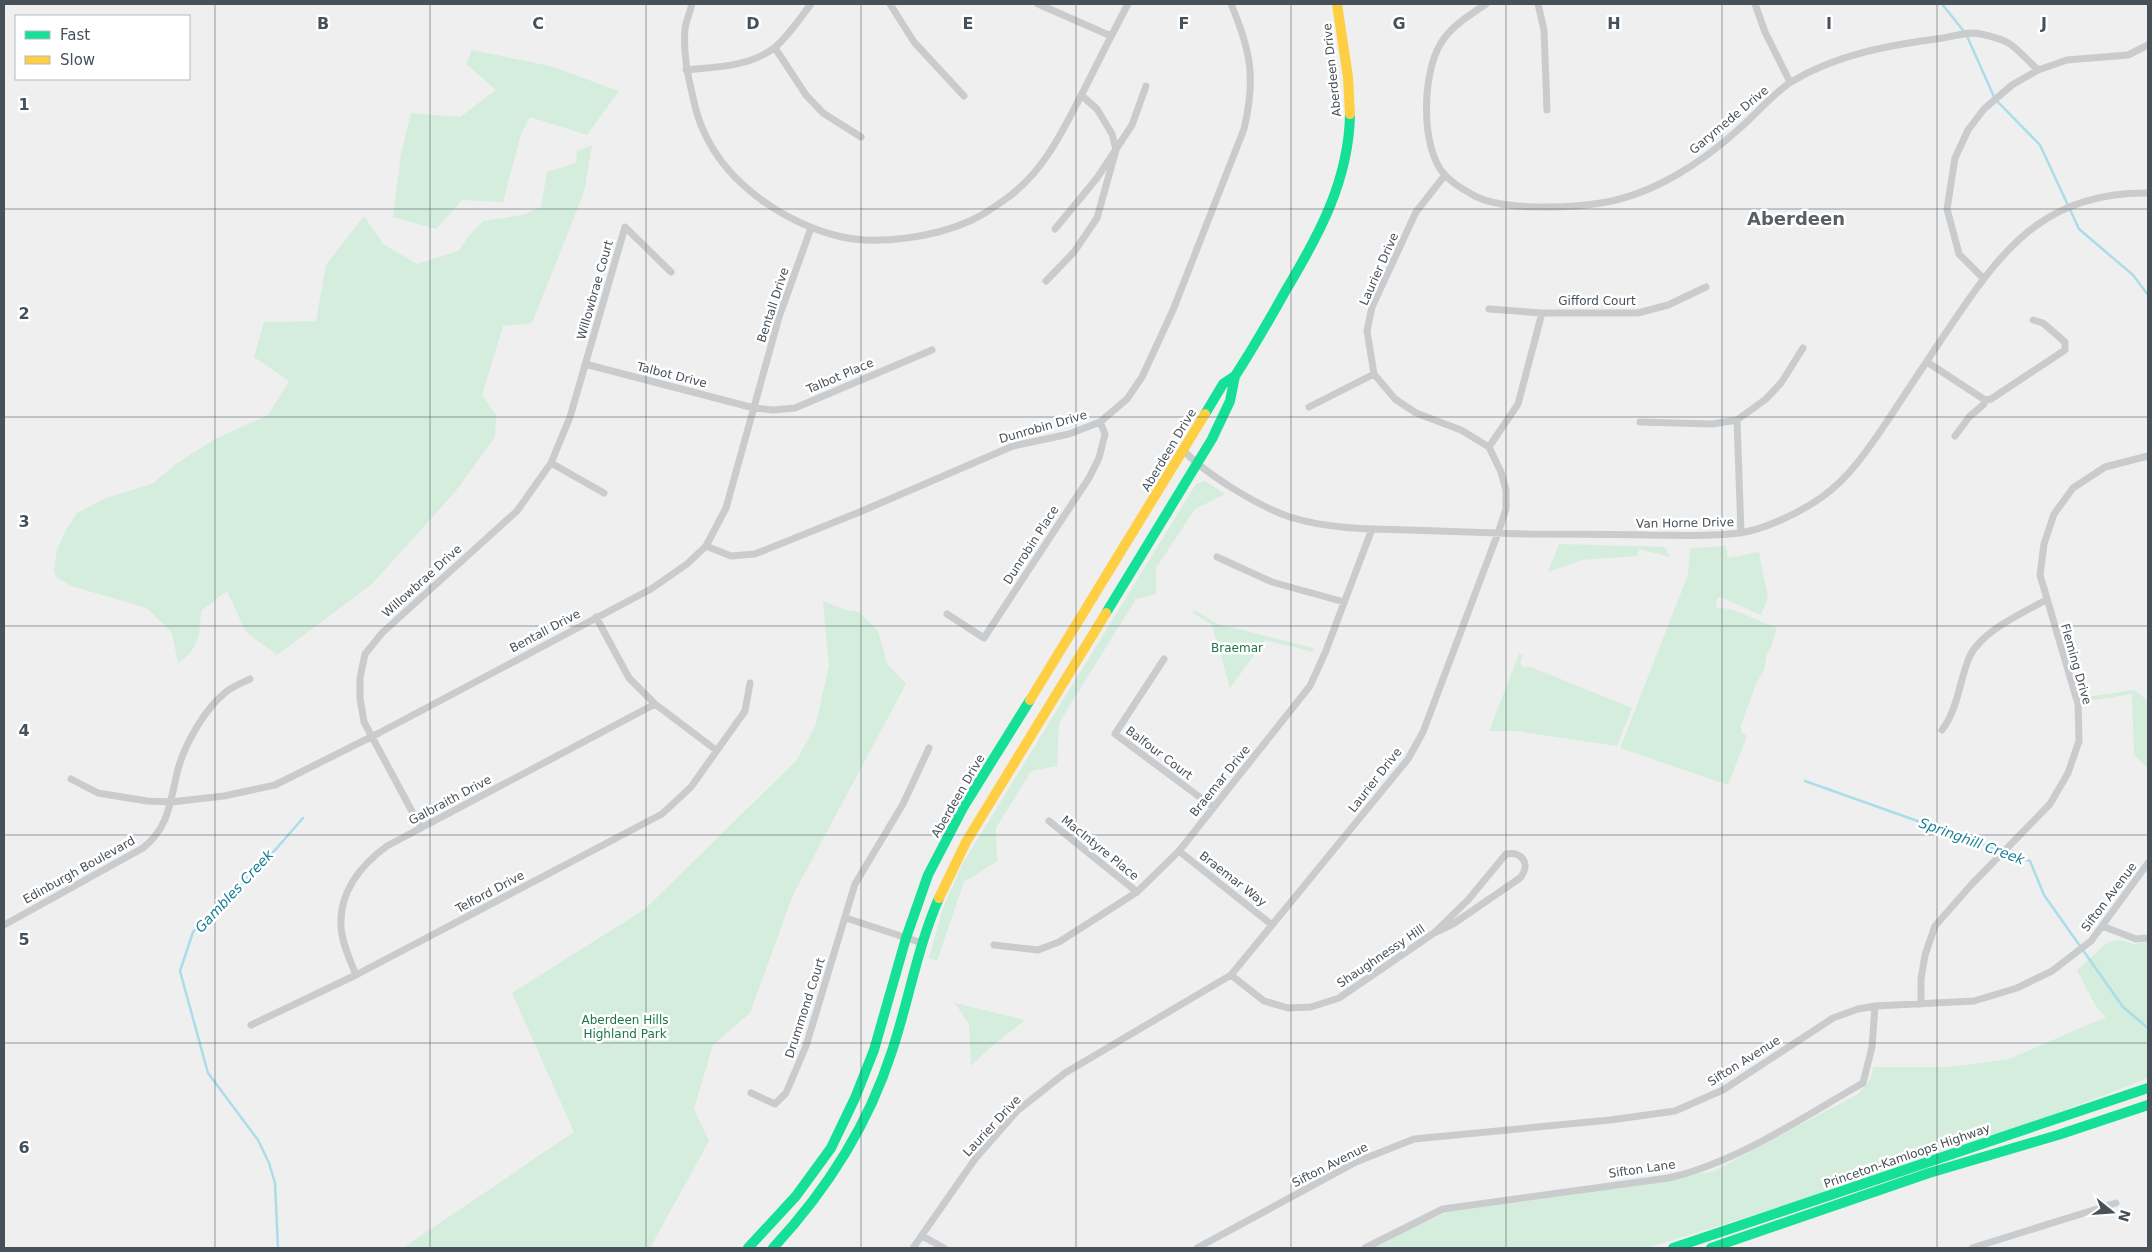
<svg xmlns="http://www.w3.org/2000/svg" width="2152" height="1252" viewBox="0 0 2152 1252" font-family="'DejaVu Sans',sans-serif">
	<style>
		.green { fill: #d4eddd }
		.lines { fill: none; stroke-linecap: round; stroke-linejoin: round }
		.stream { stroke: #abdde9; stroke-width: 2.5 }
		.street { stroke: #c9cbcd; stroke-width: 7 }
		.fast { stroke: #16e098; stroke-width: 10 }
		.slow { stroke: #ffcf43; stroke-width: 10 }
		.grid { fill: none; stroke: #47515a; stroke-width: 1; stroke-opacity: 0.55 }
		.labels { text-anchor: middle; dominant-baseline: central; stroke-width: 5; stroke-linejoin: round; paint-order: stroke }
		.street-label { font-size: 12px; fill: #47515a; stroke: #fff }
		.park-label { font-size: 12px; fill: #1d7647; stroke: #fff }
		.water-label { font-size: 14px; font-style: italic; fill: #157f98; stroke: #fff }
		.district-label { font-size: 18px; font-weight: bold; fill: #5b5e62; stroke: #fff }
		.grid-label { font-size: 16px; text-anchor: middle; font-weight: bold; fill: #47515a; stroke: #fff; stroke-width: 5; stroke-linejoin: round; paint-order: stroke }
	</style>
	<rect width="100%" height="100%" fill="#efefef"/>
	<!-- green -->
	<path class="green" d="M472,50l78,16 69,25 -32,44 -57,-18 -9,17 -18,68 -41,-2 -26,29 -43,-12 8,-63 10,-41 49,4 36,-27 -30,-26z
		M592,145l-8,47 -52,131 -29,3 -21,69 14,20 -1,22 -40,55 -83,92 -95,71 -31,-23 -19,-41 -26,20c-2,25 -1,37 -23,52l-6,-30 -25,-25 -76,-22 -15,-9 -2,-6 3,-21 9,-20 11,-17 29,-15 46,-14 24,-20 39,-25 53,-24 21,-34 -35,-24 10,-35 52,-1 10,-56 38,-49 19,28 34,20 41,-13 11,-15 14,-15 40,-6 18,-8 6,-35 29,-9 1,-12z
		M1205,481l20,13 -30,15 -39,59v26l-20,5 -77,124 -2,43 -26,5 -35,57 1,33 -33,21 -27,79 -8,-3 14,-50 20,-45 233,-379z
		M1559,544l106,3 5,10 -31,-8 -2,7 -55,4 -34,12z
		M1726,546l2,12 31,-6 9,46 -7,17 -40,-18 -4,1 -1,9 18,3 43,18 -5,16 -5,10 -3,16 -8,14 -15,41v7l6,4 -19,49 -108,-37 68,-173 2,-27z
		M823,601l22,9 14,2 19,19 9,33 19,20 -113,211 -43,118 -37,32 -19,64 15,32 -59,107h-247l171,-116 -62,-139 133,-84 151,-148 19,-34 14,-61z
		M1194,610l24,14 96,24 -1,4 -48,-12 -35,48 -18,-63 -20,-13z
		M1519,654l4,1 -3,7 3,5h8l101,41 -15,38 -101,-15h-27z
		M2134,690l14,11v67l-14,-13 -2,-61 -44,7 -1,-4z
		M2118,940l17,4 13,-2v136l-132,51 -208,69 -161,50h-278l79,-36 130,-18 136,-23 144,-77 13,-16 2,-11h76l60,-8 97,-42 -11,-12 -18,-35 31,-28z
		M955,1003l70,17 -34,27 -20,19 -2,-42z"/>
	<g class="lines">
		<!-- stream -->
		<path class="stream" d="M1942,4l24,30 29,65 45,46 39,84 54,46 15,20
			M1805,781l225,80 14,34 79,112 25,21
			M278,1248l-3,-65 -6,-20 -11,-23 -50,-67 -28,-102 13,-39 83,-83 27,-31"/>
		<!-- street -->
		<path class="street" d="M692,4c-2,8 -6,17 -7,25 -2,22 2,44 7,64 3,15 7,30 14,43 24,50 80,87 132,100 38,10 98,1 134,-16 11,-5 24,-14 35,-22 38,-27 57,-70 78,-110 14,-28 28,-56 43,-84
			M890,4l24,38 50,54
			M1038,4l73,32
			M1486,4c-16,11 -35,22 -45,39 -19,30 -21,106 4,132 7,8 19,15 28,20 27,16 97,13 128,8 51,-8 101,-40 139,-75 15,-13 35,-36 51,-46 46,-28 99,-37 152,-44 11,-2 27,-7 38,-4 9,2 22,5 29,10 10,7 19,18 28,26
			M1538,4l6,26 3,80
			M1755,4l10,28 25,50
			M775,48l31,47 17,18 38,24
			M686,70c30,-3 63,-3 88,-22 13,-10 27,-31 37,-44
			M1055,229l42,-51 35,-53 14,-39
			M1983,278l-24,-24 -12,-45 8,-51 13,-28 16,-21 28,-24 26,-15 29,-10 61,-5 20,-10
			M1046,281l28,-29 23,-34 19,-68 -4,-16 -15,-25 -16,-14
			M1489,309l53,4h96l30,-8 38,-18
			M1927,362l58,38 6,-1 74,-49v-8l-22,-19 -10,-3
			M585,364l169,44 19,2 22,-2 137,-58
			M1309,407l65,-33
			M1737,420l4,113
			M1640,422l72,2 25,-4 29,-21 15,-16 22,-35
			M1955,436l14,-19 15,-13 1,-4
			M1489,447l29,-43 24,-91
			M1184,451c23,24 74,55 106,66 38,12 79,12 119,13 39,1 79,3 119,4 40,0 80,0 120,1 30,0 61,2 91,-2 25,-3 62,-21 83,-36 28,-20 47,-49 66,-77 23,-35 46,-70 70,-105 50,-74 94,-123 190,-122
			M551,463l53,30
			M706,546l25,10 24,-2 107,-43 151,-65 56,-12 31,-12 27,-23 15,-22 31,-67 71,-181c12,-50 7,-78 -13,-125
			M1217,557l55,25 72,20
			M947,614l37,24 105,-160 10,-20 6,-24 -5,-12
			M596,617l33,61 26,26 61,46
			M1164,659l-49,75 98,73
			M1942,730c16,-21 17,-48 27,-72 11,-26 53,-45 77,-58
			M71,779l27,14 49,8 24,1 53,-6 51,-11 104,-52 272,-144 36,-25 19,-18 20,-38 53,-191 32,-89
			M1049,821l88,71
			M421,828l-57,-106 -4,-24v-20l5,-24 17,-21 135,-122 34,-48 19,-46 55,-190 46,45
			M1179,851l93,74
			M846,918l76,25
			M4,925l139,-77c27,-22 27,-47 35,-79 7,-25 27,-61 48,-77 7,-6 16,-9 24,-13
			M2102,926l34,13 12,-1
			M994,945l44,5 21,-8 78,-50 42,-41 131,-165 15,-33 47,-124
			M356,975c-6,-15 -14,-32 -15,-48 -2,-35 20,-62 46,-81l268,-142
			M1231,975l33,26 24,7 23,-1 28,-9 95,-65 34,-33 38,-46c17,-3 25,11 14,24l-67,46 -19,9
			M1921,1004v-25l4,-24 10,-29 36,-41 79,-81 18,-31 11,-32 -1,-37 -38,-129 4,-31 10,-30 19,-26 32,-21 43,-11
			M251,1025l105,-50 306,-161 29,-27 54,-76 5,-28
			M751,1093l24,11 11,-11 20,-47 49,-162 48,-80 26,-56
			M922,1236l22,12
			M913,1248l62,-89 42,-48 48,-38 166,-98 177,-216 15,-27 75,-199 8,-24v-19l-5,-18 -12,-25 -28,-17 -45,-17 -21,-14 -21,-25 -7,-43 5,-24 44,-95 29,-37
			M1197,1248l159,-86 58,-23 196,-19 65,-9 48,-21 110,-72 25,-9 17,-3 99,-5 43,-13 35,-17 39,-30 57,-78
			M1365,1248l78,-39 225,-31c68,-15 135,-61 195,-95l9,-36 3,-41
			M1972,1248l144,-45"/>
		<!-- fast -->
		<path class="fast" d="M1205,414l18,-30 12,-8 7,-11c15,-24 30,-50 44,-75 33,-55 63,-110 64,-176
			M1106,613l106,-174 18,-38 5,-25
			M748,1248l48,-52 35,-48 24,-50 19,-48 32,-112 22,-63 36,-69 66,-106
			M773,1248c53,-57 95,-122 119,-197 17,-51 25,-103 47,-153
			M1673,1248l475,-160
			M1711,1248l218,-75 129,-38 90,-30"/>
		<!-- slow -->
		<path class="slow" d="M1337,4l11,73 2,37
			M1030,700l175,-286
			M939,898l27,-56 140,-229"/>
	</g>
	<!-- grid -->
	<path class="grid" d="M215,4v1244M430,4v1244M646,4v1244M861,4v1244M1076,4v1244M1291,4v1244M1506,4v1244M1722,4v1244M1937,4v1244M4,209h2144M4,417h2144M4,626h2144M4,835h2144M4,1043h2144"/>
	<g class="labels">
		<!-- street labels -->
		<g class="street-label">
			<text transform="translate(1332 70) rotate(-96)">Aberdeen Drive</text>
			<text transform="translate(1729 120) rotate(-40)">Garymede Drive</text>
			<text transform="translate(1379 269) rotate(-66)">Laurier Drive</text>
			<text transform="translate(595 290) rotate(-74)">Willowbrae Court</text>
			<text x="1597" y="301">Gifford Court</text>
			<text transform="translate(773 305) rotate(-72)">Bentall Drive</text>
			<text transform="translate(672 375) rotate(14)">Talbot Drive</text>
			<text transform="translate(840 376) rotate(-23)">Talbot Place</text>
			<text transform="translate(1043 427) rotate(-16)">Dunrobin Drive</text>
			<text transform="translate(1169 450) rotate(-59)">Aberdeen Drive</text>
			<text transform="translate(1685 523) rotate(-1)">Van Horne Drive</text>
			<text transform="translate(1031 545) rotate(-57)">Dunrobin Place</text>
			<text transform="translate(422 581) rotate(-42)">Willowbrae Drive</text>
			<text transform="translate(545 631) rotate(-28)">Bentall Drive</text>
			<text transform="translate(2076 664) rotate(74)">Fleming Drive</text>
			<text transform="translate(1159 753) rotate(37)">Balfour Court</text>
			<text transform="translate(1375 780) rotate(-52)">Laurier Drive</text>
			<text transform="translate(1220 781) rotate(-51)">Braemar Drive</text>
			<text transform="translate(958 796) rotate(-60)">Aberdeen Drive</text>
			<text transform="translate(450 800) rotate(-28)">Galbraith Drive</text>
			<text transform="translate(1100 848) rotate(39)">MacIntyre Place</text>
			<text transform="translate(79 870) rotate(-29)">Edinburgh Boulevard</text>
			<text transform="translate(1233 879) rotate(38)">Braemar Way</text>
			<text transform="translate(490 892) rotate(-28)">Telford Drive</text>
			<text transform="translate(2109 897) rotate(-53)">Sifton Avenue</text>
			<text transform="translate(1381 956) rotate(-34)">Shaughnessy Hill</text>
			<text transform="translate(805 1008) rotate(-72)">Drummond Court</text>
			<text transform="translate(1744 1061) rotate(-32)">Sifton Avenue</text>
			<text transform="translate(992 1126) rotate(-47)">Laurier Drive</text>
			<text transform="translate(1907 1156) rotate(-19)">Princeton-Kamloops Highway</text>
			<text transform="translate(1330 1165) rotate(-27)">Sifton Avenue</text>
			<text transform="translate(1642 1169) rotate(-8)">Sifton Lane</text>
		</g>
		<!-- park labels -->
		<g class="park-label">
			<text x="1237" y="648">Braemar</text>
			<text x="625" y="1020">Aberdeen Hills<tspan x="625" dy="14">Highland Park</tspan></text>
		</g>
		<!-- water labels -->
		<g class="water-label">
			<text transform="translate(1972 841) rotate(20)">Springhill Creek</text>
			<text transform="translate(234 891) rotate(-47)">Gambles Creek</text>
		</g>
		<!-- district labels -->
		<g class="district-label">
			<text x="1796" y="218">Aberdeen</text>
		</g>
	</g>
	<g class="grid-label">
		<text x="323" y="29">B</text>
		<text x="538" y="29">C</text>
		<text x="753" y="29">D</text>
		<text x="968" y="29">E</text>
		<text x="1184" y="29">F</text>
		<text x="1399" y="29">G</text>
		<text x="1614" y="29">H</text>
		<text x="1829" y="29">I</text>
		<text x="2044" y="29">J</text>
		<text x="24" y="110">1</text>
		<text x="24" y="319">2</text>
		<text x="24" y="527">3</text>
		<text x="24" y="736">4</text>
		<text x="24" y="945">5</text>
		<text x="24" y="1153">6</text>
	</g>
	<!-- border -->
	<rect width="2152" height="1252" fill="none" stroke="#47515a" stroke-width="10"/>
	<!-- legend -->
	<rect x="15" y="15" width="175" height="65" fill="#ffffff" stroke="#b5b9bd"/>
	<rect x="25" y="31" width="25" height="8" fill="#16e098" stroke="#b5b9bd"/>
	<text x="60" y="40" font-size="15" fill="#47515a">Fast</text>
	<rect x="25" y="56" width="25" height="8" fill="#ffcf43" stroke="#b5b9bd"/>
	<text x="60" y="65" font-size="15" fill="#47515a">Slow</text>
	<!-- north arrow -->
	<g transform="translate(2112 1212) rotate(107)" stroke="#ffffff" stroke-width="4" paint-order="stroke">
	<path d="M0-4L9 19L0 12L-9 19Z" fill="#47515a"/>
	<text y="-8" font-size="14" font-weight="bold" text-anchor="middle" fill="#47515a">N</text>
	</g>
</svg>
